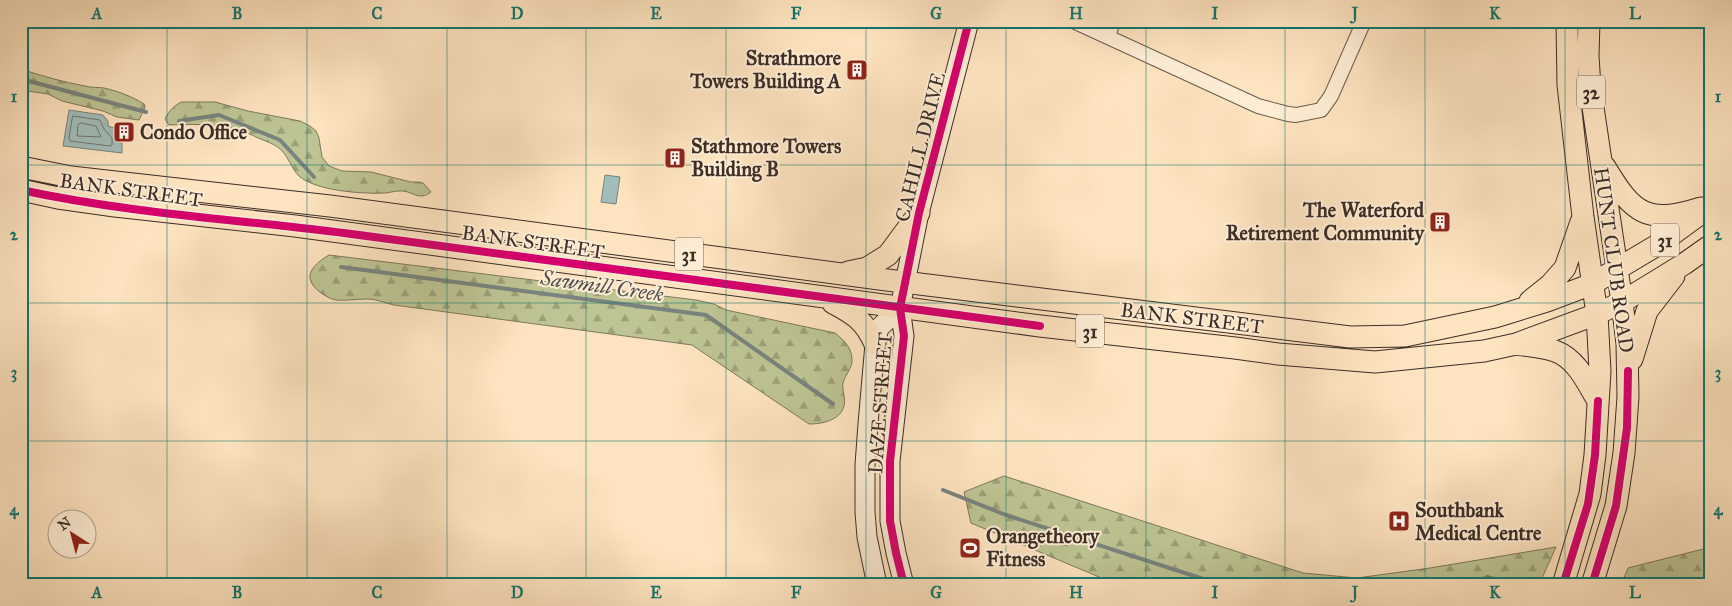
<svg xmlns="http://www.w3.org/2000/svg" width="1732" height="606" viewBox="0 0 1732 606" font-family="'IM FELL Great Primer',serif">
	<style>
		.forest { fill: url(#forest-firs); stroke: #7d785d }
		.water { fill: #a1bdb9; stroke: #79837f }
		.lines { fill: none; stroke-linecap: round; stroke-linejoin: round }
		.shore { stroke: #6e7570; stroke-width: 1 }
		.stream { stroke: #79837f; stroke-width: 4 }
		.street-casing { stroke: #6c5a4d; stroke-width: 16 }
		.secondary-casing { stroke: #3c2d27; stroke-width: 21 }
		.primary-casing { stroke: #3c2d27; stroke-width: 23 }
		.street { stroke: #feedd5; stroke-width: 14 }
		.secondary { stroke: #feedd5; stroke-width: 19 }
		.primary { stroke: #fde3bf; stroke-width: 21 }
		.cycleway-casing { stroke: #feedd5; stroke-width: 11 }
		.cycleway { stroke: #d6006c; stroke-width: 8 }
		.grid { fill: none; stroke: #0f766e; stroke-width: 1; stroke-opacity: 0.55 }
		.labels { text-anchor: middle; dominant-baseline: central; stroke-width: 4; stroke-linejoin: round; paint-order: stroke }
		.shield { fill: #feedd5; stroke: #76675b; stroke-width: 1 }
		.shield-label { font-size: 19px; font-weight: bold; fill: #3c2d27 }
		.poi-label { font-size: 20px; font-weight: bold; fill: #3c2d27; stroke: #feedd5; text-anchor: start }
		.street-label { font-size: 20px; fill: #3c2d27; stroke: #feedd5 }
		.water-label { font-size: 21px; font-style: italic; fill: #55514c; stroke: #feedd5 }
		.neatline { fill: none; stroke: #0f766e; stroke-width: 2 }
		.grid-label { font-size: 16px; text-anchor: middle; font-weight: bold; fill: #0f766e }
	</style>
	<defs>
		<pattern id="forest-firs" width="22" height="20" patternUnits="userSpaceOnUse" patternTransform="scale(1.25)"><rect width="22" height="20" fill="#bec493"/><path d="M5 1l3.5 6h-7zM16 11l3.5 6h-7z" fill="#9ca078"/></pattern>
	</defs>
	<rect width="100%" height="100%" fill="#fde3bf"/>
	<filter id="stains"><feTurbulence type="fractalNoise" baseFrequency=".004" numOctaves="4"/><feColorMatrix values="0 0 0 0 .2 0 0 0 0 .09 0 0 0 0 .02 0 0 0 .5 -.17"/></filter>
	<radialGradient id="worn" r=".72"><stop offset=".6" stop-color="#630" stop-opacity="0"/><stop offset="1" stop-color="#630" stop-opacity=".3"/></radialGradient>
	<!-- forest -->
	<path class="forest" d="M21,69c21,7 42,13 64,17 6,2 13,1 19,2 14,3 29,9 40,16l1,3 -6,13 -22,-3 -14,-6 -41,-10 -14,-7 -27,-4z
		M182,102h33l33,9 52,10 10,5 6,5 3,7 3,19 7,9 13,5 29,1 40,10h8l4,1 8,9c-13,10 -18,-2 -32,-1 -5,0 -10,2 -15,2 -22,1 -68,-2 -85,-17 -8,-8 -11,-21 -20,-28 -6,-5 -20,-9 -27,-13 -26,-12 -56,-11 -83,-10l-4,-6c4,-8 9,-14 17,-17z
		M329,255l367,45 18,4 12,6 109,23c9,7 18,16 17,29 -1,7 -7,14 -9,21 -1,8 3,16 1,23 -4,15 -23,18 -35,18l-117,-79 -298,-40c-9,-2 -18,-6 -27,-6 -10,0 -21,2 -31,1 -6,-1 -10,-4 -15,-7 -20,-15 -10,-27 8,-38z
		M1004,476l299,97 54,5 73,-10 126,-21 -17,38h-421l-147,-62 -7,-31z
		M1711,547v38h-90l7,-17z"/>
	<!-- water -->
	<path class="water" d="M69,110l34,5 5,6v5l6,2v5h4l-1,9 5,1v10l-59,-7z
		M605,175l15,2 -4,27 -15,-2z"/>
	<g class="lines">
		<!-- shore -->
		<path class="shore" d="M73,116l27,4 4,9 8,9v7l-2,1 -40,-5 -1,-2z
			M81,123l15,3 5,11 -24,-1 1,-11z"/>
		<!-- stream -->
		<path class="stream" d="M21,79l125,33
			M179,121l40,-6 61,25 34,37
			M341,267l365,48 127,89
			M943,490l63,25 216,70
			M1471,585l16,-8 26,8"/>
		<!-- street casing -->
		<g class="street-casing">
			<path id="street" d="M1073,21l185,85 30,8 8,1 25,-5 10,-14 33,-75
				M1108,37l5,-16"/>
		</g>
		<!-- secondary casing -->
		<g class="secondary-casing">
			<path id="secondary" d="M877,585l-10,-48 -2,-25v-47l3,-41 7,-80 4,-16 21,-20
				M904,585l-8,-32 -6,-32v-60l14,-125 -4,-28 19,-95 50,-192"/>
		</g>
		<!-- primary casing -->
		<g class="primary-casing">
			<path id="primary" d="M1589,21l-1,35 2,31 32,215 5,42 1,53 -4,56 -8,53 -24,79
				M21,167l50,10 259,29 557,74 463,57 55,-1 90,-19 52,-16 45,-17 67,-40 52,-38
				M1605,167c28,47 42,58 96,41
				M21,190l37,8 57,8 180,20 745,100 195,22 43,6 97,8 109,-11 32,-7 81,-30 25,-12 62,-38 27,-19
				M848,272l19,-4 21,-13 31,-42
				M1530,301l20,-16 15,-17 16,-46
				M833,303c21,11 32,18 42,41
				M1516,344c13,2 27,3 39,7 22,8 32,32 43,50
				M1632,359l15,-48 27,-35
				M1563,585l27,-91 5,-39 5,-84 -3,-57 -14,-97 -15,-132 -1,-64"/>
		</g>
		<!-- street -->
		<use href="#street" class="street"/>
		<!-- secondary -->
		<use href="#secondary" class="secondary"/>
		<!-- primary -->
		<use href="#primary" class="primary"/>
		<!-- cycleway casing -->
		<g class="cycleway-casing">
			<path id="cycleway" d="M21,190c111,24 226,30 338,45 227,30 454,61 681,91
				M904,585l-8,-32 -6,-32v-60l14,-125 -4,-28 19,-95 50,-192
				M1563,585l25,-81 7,-49 3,-54
				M1592,585l24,-79 11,-78 1,-57"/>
		</g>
		<!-- cycleway -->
		<use href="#cycleway" class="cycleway"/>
	</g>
	<!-- grid -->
	<path class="grid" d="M167,21v564M307,21v564M447,21v564M586,21v564M726,21v564M866,21v564M1006,21v564M1146,21v564M1285,21v564M1425,21v564M1565,21v564M21,165h1690M21,303h1690M21,441h1690"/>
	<!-- icons -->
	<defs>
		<g id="building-square" transform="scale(1.125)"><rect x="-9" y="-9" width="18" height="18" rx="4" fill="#8f2418" stroke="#feedd5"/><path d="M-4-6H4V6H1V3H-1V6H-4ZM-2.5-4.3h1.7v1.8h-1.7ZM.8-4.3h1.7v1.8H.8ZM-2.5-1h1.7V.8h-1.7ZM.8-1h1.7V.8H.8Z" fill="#fff"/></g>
		<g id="hospital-square" transform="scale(1.125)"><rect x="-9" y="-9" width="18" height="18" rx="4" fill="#8f2418" stroke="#feedd5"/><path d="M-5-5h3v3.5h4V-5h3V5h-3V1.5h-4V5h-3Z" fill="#fff"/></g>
		<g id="stadium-square" transform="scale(1.125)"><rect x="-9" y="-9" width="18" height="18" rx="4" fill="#8f2418" stroke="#feedd5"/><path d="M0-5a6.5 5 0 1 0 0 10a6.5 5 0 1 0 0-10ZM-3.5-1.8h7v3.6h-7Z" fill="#fff"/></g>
	</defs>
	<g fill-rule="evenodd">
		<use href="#building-square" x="857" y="70"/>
		<use href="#building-square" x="124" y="132"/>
		<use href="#building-square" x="675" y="158"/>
		<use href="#building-square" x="1440" y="222"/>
		<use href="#hospital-square" x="1399" y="521"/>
		<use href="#stadium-square" x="970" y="548"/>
	</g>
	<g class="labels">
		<!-- shield labels -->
		<g class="shield">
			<rect x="1577" y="75.5" width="28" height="33" rx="4"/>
			<rect x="1651" y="223.5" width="28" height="33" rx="4"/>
			<rect x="675" y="237.5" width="28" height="33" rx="4"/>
			<rect x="1076" y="314.5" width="28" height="33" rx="4"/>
		</g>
		<g class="shield-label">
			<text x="1591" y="92">32</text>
			<text x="1665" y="240">31</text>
			<text x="689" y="254">31</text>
			<text x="1090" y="331">31</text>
		</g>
		<!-- poi labels -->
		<g class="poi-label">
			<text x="841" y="58" text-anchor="end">Strathmore<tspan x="841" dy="23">Towers Building A</tspan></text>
			<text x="140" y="132">Condo Office</text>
			<text x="691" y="146">Stathmore Towers<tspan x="691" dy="23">Building B</tspan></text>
			<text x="1424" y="210" text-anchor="end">The Waterford<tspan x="1424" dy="23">Retirement Community</tspan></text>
			<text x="1415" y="510">Southbank<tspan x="1415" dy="23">Medical Centre</tspan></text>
			<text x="986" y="536">Orangetheory<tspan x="986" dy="23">Fitness</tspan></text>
		</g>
		<!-- street labels -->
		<g class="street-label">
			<text transform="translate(920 147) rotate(-76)">CAHILL DRIVE</text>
			<text transform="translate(131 190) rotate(8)">BANK STREET</text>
			<text transform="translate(533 242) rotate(8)">BANK STREET</text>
			<text transform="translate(1614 260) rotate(82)">HUNT CLUB ROAD</text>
			<text transform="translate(1192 318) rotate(7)">BANK STREET</text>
			<text transform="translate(880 403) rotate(-86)">DAZE STREET</text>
		</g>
		<!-- water labels -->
		<g class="water-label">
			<text transform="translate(602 286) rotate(8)">Sawmill Creek</text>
		</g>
	</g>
	<!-- margin -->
	<rect width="1732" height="606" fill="none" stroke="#fde3bf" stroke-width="55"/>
	<!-- north arrow -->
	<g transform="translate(72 534) rotate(324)"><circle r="24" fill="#feedd5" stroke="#b0a08f"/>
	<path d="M0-4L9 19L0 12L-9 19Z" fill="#8f2418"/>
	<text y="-8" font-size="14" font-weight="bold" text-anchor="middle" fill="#3c2d27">N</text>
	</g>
	<rect x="28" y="28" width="1676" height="550" class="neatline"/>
	<g class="grid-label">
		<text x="97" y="19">A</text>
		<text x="237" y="19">B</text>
		<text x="377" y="19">C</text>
		<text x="517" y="19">D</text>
		<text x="656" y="19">E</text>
		<text x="796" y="19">F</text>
		<text x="936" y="19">G</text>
		<text x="1076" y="19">H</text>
		<text x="1215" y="19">I</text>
		<text x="1355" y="19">J</text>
		<text x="1495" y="19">K</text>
		<text x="1635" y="19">L</text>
		<text x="14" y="102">1</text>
		<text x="1718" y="102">1</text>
		<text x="14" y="240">2</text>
		<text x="1718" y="240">2</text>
		<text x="14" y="378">3</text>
		<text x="1718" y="378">3</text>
		<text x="14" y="515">4</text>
		<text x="1718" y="515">4</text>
		<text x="97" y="598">A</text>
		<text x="237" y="598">B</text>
		<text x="377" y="598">C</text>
		<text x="517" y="598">D</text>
		<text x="656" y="598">E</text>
		<text x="796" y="598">F</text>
		<text x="936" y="598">G</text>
		<text x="1076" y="598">H</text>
		<text x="1215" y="598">I</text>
		<text x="1355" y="598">J</text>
		<text x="1495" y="598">K</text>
		<text x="1635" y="598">L</text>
	</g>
	<rect width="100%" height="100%" filter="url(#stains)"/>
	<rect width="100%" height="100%" fill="url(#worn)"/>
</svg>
